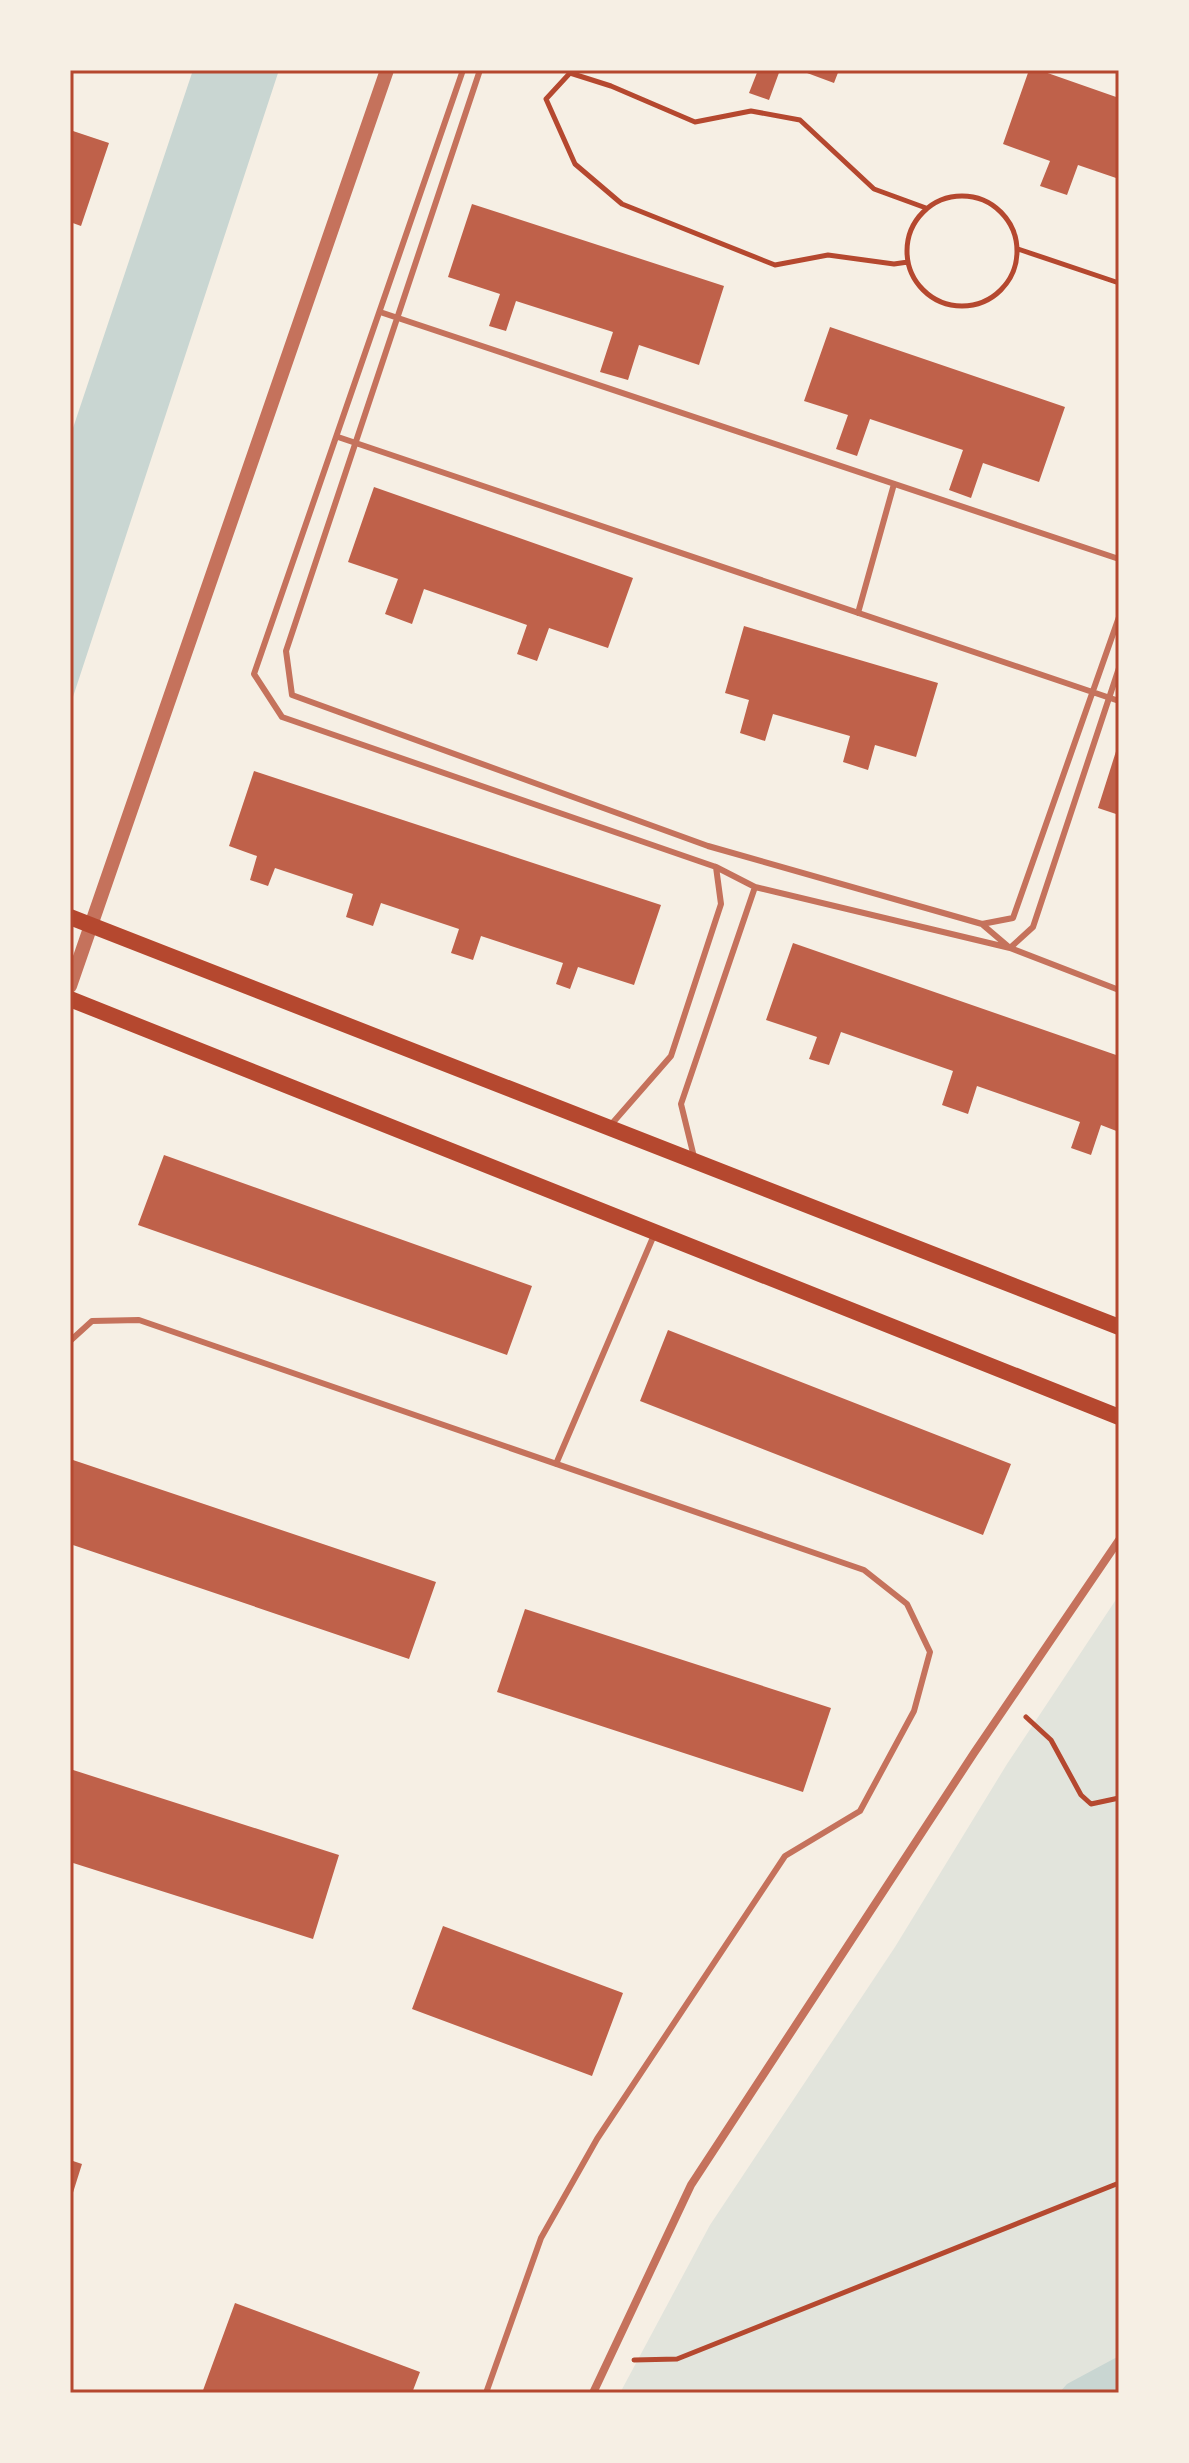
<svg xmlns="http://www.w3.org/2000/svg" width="1189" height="2463" viewBox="0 0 1189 2463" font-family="'PT Sans',sans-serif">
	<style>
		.green { fill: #e2e4dc }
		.water { fill: #c9d6d2 }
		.building { fill: #bf614a }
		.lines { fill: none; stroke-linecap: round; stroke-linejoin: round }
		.path { stroke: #b5482f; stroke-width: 5 }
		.service { stroke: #c5725c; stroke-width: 6 }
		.minor { stroke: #c5725c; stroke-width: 8 }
		.tertiary { stroke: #c5725c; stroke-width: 14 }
		.secondary { stroke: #b5482f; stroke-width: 16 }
		.neatline { fill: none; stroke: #b5482f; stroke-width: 3 }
	</style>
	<rect width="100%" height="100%" fill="#f6efe4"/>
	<!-- green -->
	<path class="green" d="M1119,1595v798h-499l90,-168 185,-278 112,-183z"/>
	<!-- water -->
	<path class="water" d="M193,70h86l-209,636v-269z
		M1119,2356v37h-60l8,-9z"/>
	<!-- building -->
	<path class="building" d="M758,70h22l-11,30 -20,-7z
		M799,70h40l-5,13z
		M1029,70h10l80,28v81l-41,-14 -11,30 -27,-9 10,-25 -47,-17z
		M70,130l39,13 -28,83 -11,-4z
		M472,204l252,82 -25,79 -60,-20 -11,35 -28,-8 13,-40 -97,-31 -10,30 -17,-5 11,-32 -52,-17z
		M830,327l235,80 -26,75 -56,-19 -12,35 -22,-8 14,-40 -93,-31 -13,37 -21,-7 12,-34 -44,-14z
		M374,487l259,91 -25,70 -59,-20 -12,33 -20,-7 10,-29 -103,-36 -12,35 -27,-10 13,-35 -50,-17z
		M744,626l194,57 -22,74 -41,-12 -7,25 -25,-8 7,-26 -77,-22 -8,27 -25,-8 9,-33 -24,-7z
		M1118,745h1v70l-21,-7z
		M254,771l407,134 -27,80 -56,-18 -8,22 -14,-5 7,-21 -82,-27 -8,24 -22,-7 8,-24 -78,-26 -8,23 -27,-9 7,-23 -78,-26 -7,18 -18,-6 7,-24 -28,-10z
		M793,943l326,113v76l-18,-7 -10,30 -20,-7 9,-26 -103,-36 -9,28 -26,-9 11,-34 -112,-39 -12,33 -20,-6 8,-22 -51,-17z
		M164,1155l368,131 -25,69 -369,-130z
		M668,1330l343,134 -28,71 -343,-134z
		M70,1459l366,123 -27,77 -339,-115z
		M525,1609l306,99 -28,84 -306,-100z
		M70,1769l269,86 -26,84 -243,-77z
		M443,1926l180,67 -31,83 -180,-67z
		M70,2160l12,4 -11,35h-1z
		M235,2303l185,69 -8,21h-210z"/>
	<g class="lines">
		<!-- path -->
		<path class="path" d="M907 251a55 55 0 1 1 110 0a55 55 0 1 1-110 0Z
			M1018,249l101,34
			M908,262l-14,2 -66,-9 -53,10 -153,-61 -47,-40 -29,-65 24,-26 41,13 84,36 56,-11 49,9 74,69 52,19
			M1026,1717l25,23 30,55 10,9 28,-6
			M634,2360l43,-1 442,-176"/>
		<!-- service -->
		<path class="service" d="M463,70l-209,604 28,43 434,150 5,37 -50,152 -62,71
			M480,70l-194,581 6,44 416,151 274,78 31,-6 106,-301
			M380,312l739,247
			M338,437l781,264
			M858,613l36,-129
			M716,867l39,20 255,61 23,-21 86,-259
			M983,925l27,23 109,42
			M694,1157l-13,-53 74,-217
			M70,1341l22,-20 47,-1 725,250 43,34 23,48 -16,59 -54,100 -75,45 -188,283 -56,99 -55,155
			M556,1464l98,-229"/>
		<!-- minor -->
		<path class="minor" d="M593,2393l98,-208 283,-432 145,-213"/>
		<!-- tertiary -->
		<path class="tertiary" d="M70,986l317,-916"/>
		<!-- secondary -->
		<path class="secondary" d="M70,917l1049,410
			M70,999l1049,418"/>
	</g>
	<!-- border -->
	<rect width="1189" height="2463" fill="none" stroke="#f6efe4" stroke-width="144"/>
	<rect x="72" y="72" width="1045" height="2319" class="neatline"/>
</svg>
